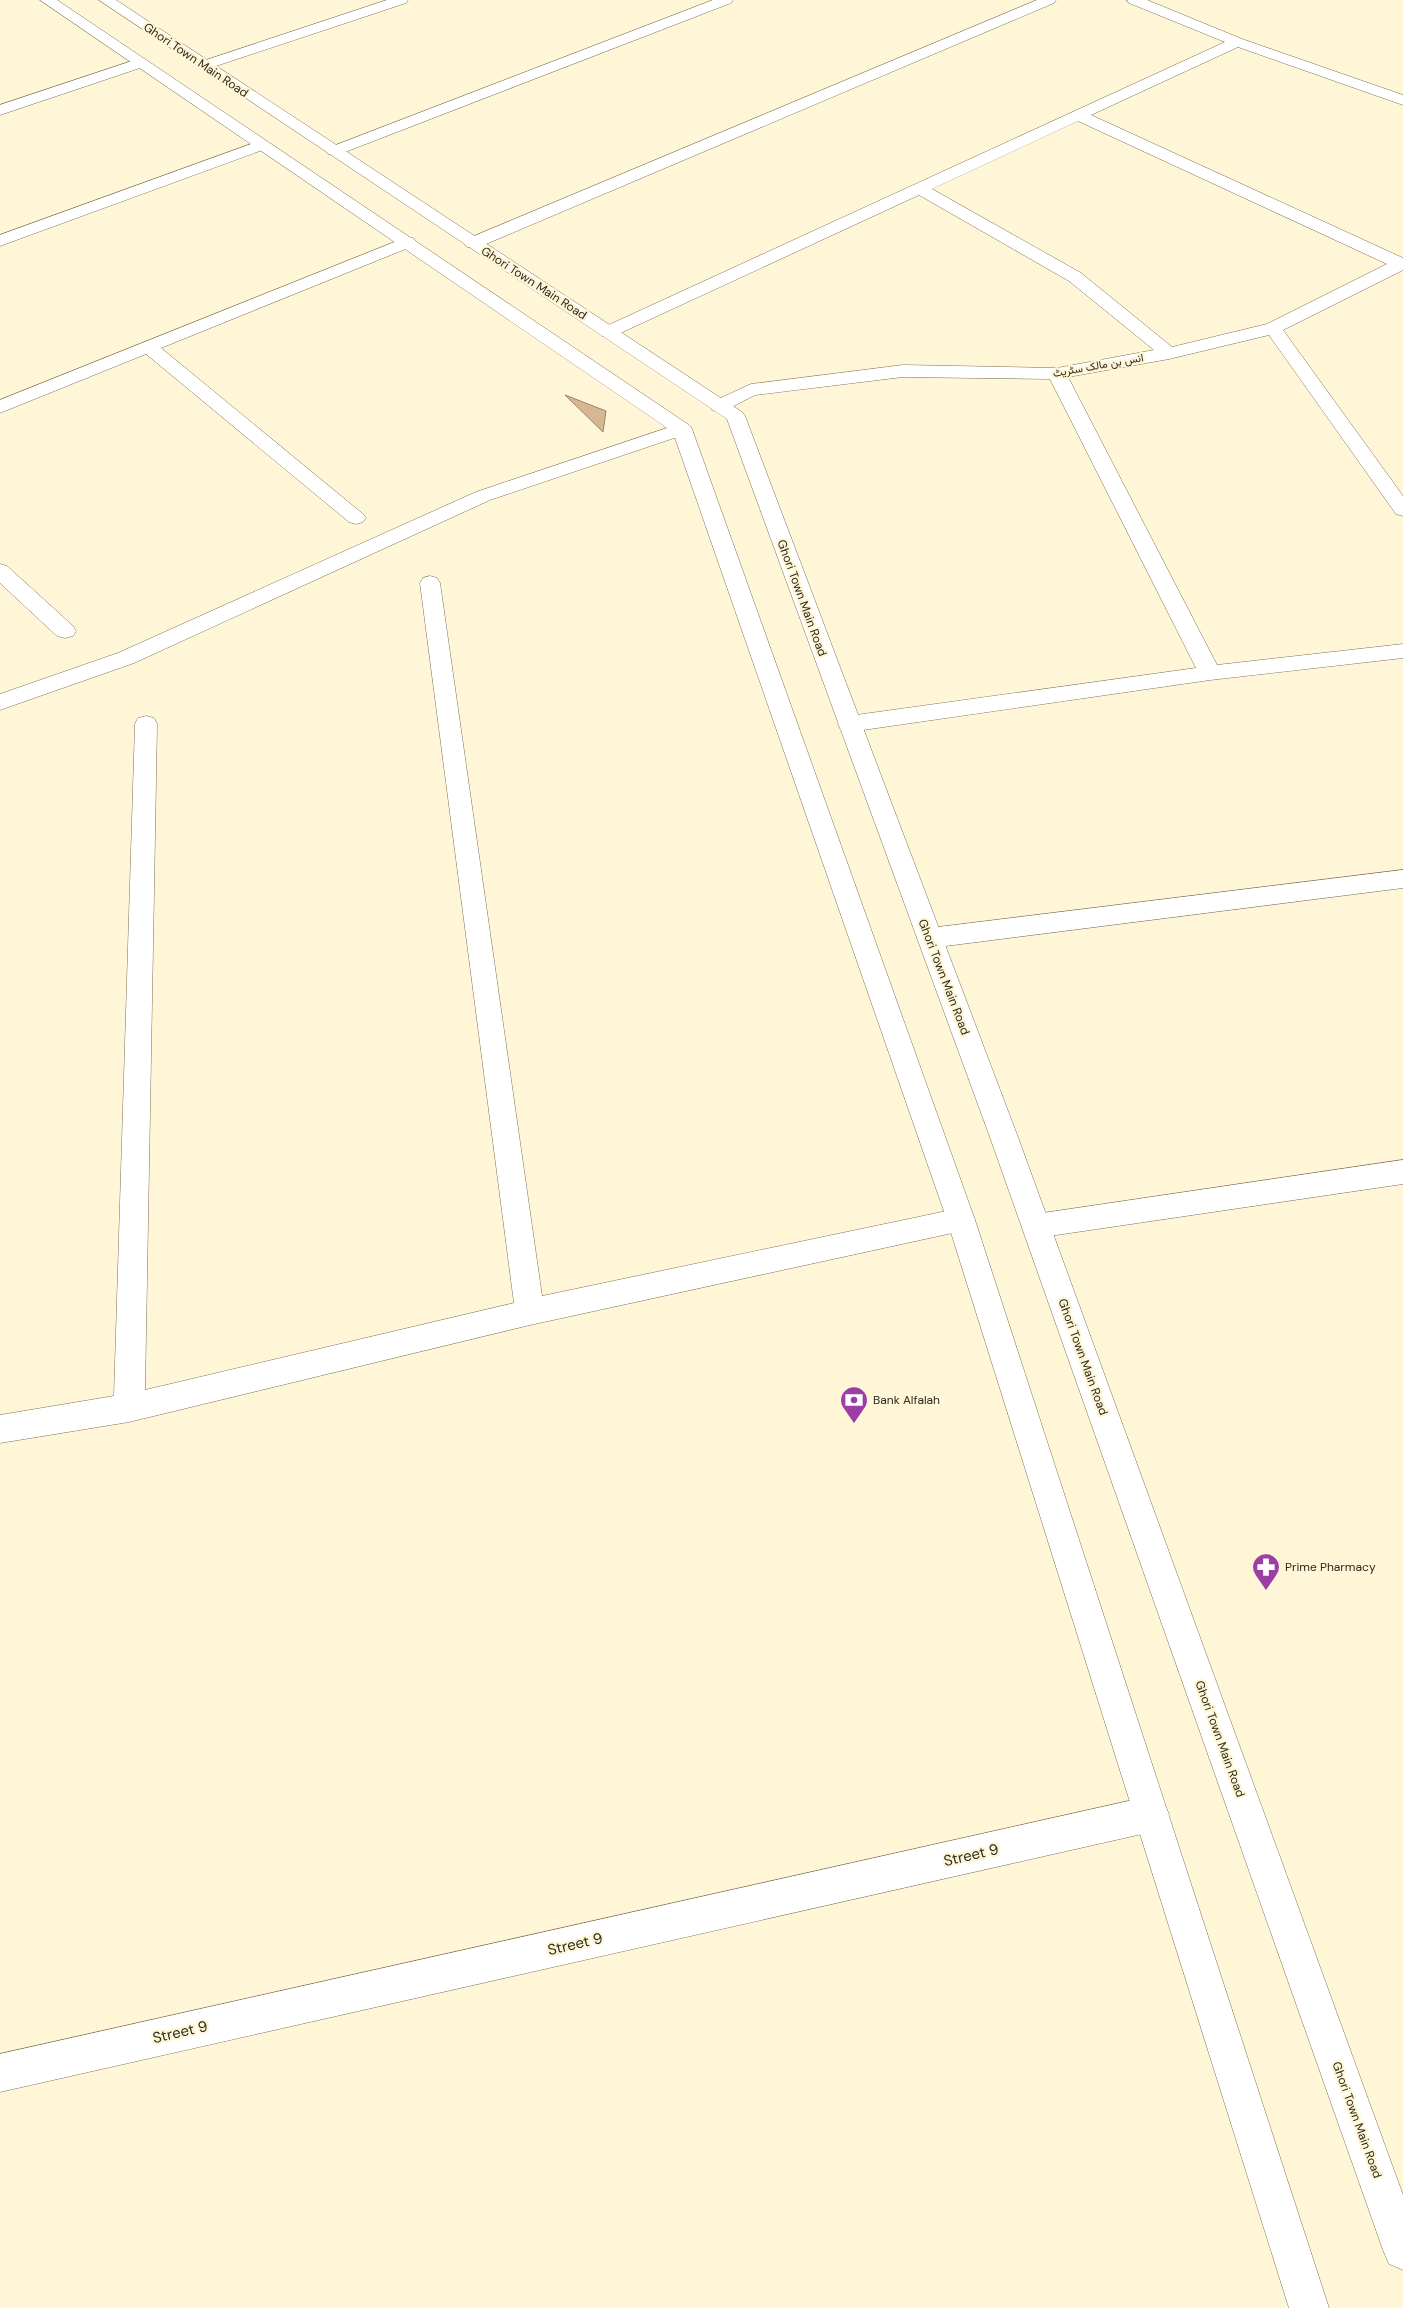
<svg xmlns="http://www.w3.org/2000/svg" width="1403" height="2308" viewBox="0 0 1403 2308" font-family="'DM Sans',Vazirmatn,sans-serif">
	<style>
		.building { fill: #d7b693; stroke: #9a846e }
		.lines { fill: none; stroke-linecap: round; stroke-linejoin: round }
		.minor-casing { stroke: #7a7257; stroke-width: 1 }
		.tertiary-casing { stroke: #7a7257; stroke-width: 1 }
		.minor { fill: #fff; fill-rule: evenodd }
		.tertiary { fill: #fff; fill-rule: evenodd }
		.labels { text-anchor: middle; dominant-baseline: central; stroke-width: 4.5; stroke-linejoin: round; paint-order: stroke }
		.far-street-label { font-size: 11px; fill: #2d2a1e; stroke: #fff6d7 }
		.street-label { font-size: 12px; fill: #2d2a1e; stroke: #fff6d7 }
		.poi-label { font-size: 12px; fill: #2d2a1e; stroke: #fff6d7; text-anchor: start }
		.near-street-label { font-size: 15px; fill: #2d2a1e; stroke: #fff6d7 }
	</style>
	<rect width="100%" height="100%" fill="#fff6d7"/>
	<!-- building -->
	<path class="building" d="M565,395l41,16 -3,21z"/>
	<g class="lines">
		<!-- minor casing -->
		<g class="minor-casing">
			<path id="minor" d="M387,0h21l-2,3 -196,65 -5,2 -8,-5 3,-3z
				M713,0h20l-2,3 -391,151h-12l-2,-3 2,-3z
				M1037,0h19l-2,3 -575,244h-12l-3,-4 3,-4z
				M1127,0h20l95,39 161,56v10l-165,-58 -147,68 312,143v12l-120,60 120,166v20l-7,-2 -127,-179 -100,24 -101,18 149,288 186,-21v14l-193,22 -361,52 -8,-2 -3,-6 3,-6 8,-2 347,-48 -146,-289 -147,-2 -148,18 -29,15 -7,2 -7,-2 -2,-4 2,-4 39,-18 152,-19 154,3 97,-18 -85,-69 -150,-86 -305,141h-12l-3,-4 3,-4 623,-286 -96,-39zM1078,121l309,143 -120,60 -95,23 -91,-74 -149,-84z
				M141,58l5,2 3,3 -3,3 -146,49v-10z
				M262,140l6,2 2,3 -2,3 -268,98v-11z
				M407,237l6,1 3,4 -3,4 -252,102 202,166 3,4 -3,4 -7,2 -7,-2 -203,-168 -146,59v-13z
				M682,423l7,2 3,4 -3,4 -199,67 -356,163 -134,47v-16l118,-41 358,-161z
				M0,564l7,2 66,60 3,5 -3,5 -8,2 -8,-2 -57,-53z
				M430,576l7,2 3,5 102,713 419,-88 10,3 4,9 -4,9 -441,96 -401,97 -129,21v-28l114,-19 21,-672 3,-6 8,-2 8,2 3,6 -12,666 369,-87 -94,-720 3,-5z
				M1403,870v18l-473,60 -9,-3 -4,-7 4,-7 9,-3z
				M1403,1160v24l-367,54 -10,-3 -4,-9 4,-9 10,-3z
				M1151,1796l12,6 6,12 -6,12 -12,6 -1151,260v-38z"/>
		</g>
		<!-- tertiary casing -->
		<g class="tertiary-casing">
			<path id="tertiary" d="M40,0h17l632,425 3,4 283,791 354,1088h-40l-342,-1088 -274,-788z
				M99,0h17l626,412 3,4 274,724 384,1055v75l-14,-6 -6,-14 -392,-1110 -264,-721z"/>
		</g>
		<!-- minor -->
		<use href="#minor" class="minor"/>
		<!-- tertiary -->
		<use href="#tertiary" class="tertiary"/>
	</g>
	<!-- icons -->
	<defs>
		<g id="bank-pin" transform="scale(1.4375)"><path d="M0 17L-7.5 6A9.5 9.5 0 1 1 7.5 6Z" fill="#9d3ea7" stroke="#fff6d7"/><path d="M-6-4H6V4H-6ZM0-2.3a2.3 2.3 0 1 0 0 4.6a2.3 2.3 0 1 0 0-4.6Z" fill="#fff"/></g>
		<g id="pharmacy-pin" transform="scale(1.4375)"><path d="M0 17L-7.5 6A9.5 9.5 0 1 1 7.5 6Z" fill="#9d3ea7" stroke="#fff6d7"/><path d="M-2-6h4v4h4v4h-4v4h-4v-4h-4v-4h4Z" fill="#fff"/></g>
	</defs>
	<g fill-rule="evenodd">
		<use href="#bank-pin" x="854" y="1400"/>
		<use href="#pharmacy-pin" x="1266" y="1567"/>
	</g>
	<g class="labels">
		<!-- far-street labels -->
		<g class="far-street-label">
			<text transform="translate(1098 365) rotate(-10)">انس بن مالک سٹریٹ</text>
		</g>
		<!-- street labels -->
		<g class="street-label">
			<text transform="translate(196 60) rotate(34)">Ghori Town Main Road</text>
			<text transform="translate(534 283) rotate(33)">Ghori Town Main Road</text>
			<text transform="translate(802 598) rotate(70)">Ghori Town Main Road</text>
			<text transform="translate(944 977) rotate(69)">Ghori Town Main Road</text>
			<text transform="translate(1083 1357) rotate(70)">Ghori Town Main Road</text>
			<text transform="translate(1220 1739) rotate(70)">Ghori Town Main Road</text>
			<text transform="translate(1357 2120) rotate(70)">Ghori Town Main Road</text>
		</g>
		<!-- poi labels -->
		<g class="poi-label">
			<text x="873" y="1400">Bank Alfalah</text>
			<text x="1285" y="1567">Prime Pharmacy</text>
		</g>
		<!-- near-street labels -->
		<g class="near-street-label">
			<text transform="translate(971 1855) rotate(-13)">Street 9</text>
			<text transform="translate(575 1944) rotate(-13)">Street 9</text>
			<text transform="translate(180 2032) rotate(-13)">Street 9</text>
		</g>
	</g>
</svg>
